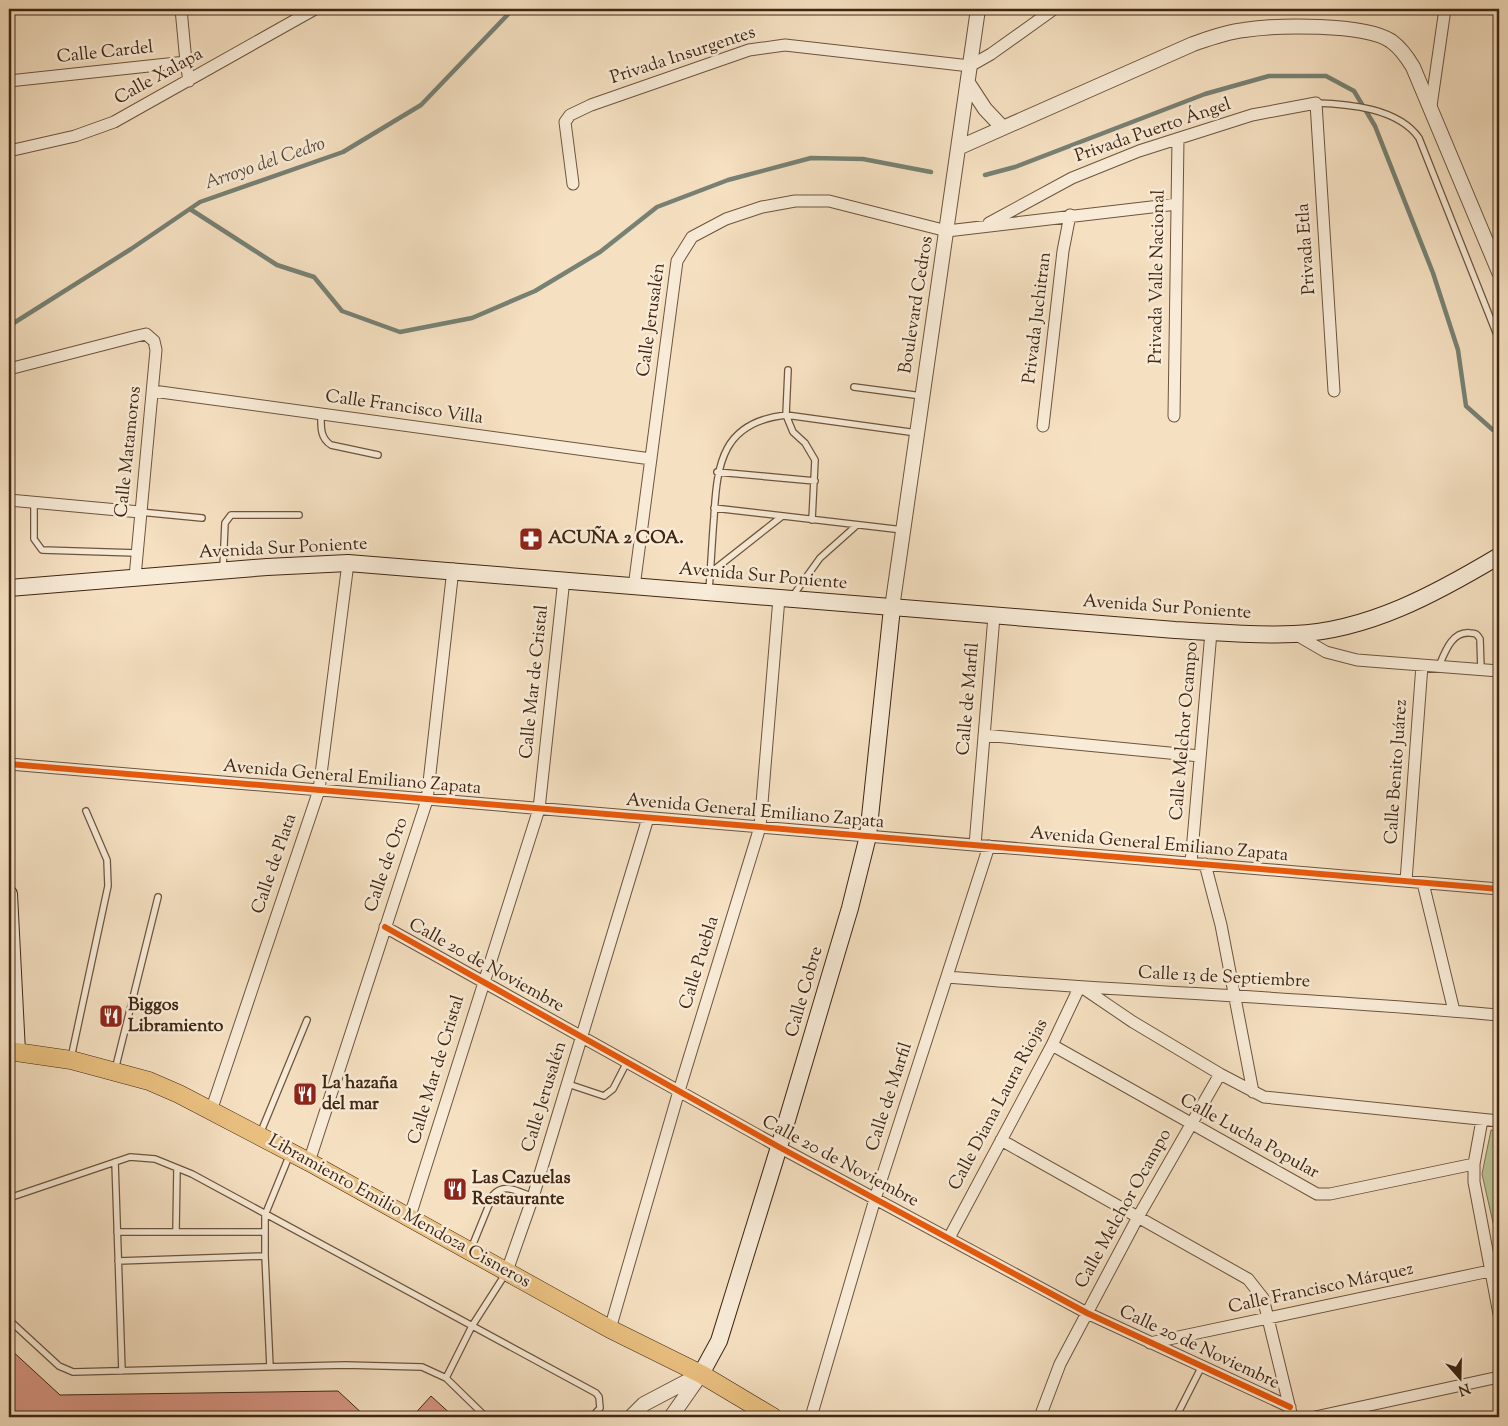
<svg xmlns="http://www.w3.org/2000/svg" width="1508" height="1426" viewBox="0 0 1508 1426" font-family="'Sorts Mill Goudy',serif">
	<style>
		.green { fill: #b9c395; stroke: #7c7454 }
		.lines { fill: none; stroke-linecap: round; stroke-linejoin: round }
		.stream { stroke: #778174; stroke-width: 4.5 }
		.building { fill: #d69583; stroke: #402613 }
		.service-casing { stroke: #6d543e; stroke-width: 8 }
		.minor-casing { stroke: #6d543e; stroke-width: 13 }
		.tertiary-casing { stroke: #6d543e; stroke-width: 16 }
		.secondary-casing { stroke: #402613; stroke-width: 18 }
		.primary-casing { stroke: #402613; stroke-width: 19 }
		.service { stroke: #f8ebd7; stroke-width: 5.5 }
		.minor { stroke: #f8ebd7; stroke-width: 11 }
		.tertiary { stroke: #f8ebd7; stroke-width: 14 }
		.secondary { stroke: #f8ebd7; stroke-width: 16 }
		.primary { stroke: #eac080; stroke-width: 18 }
		.cycleway-casing { stroke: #f8ebd7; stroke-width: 9 }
		.cycleway { stroke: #e8590c; stroke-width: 6 }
		.labels { text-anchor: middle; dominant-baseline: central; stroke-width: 5; stroke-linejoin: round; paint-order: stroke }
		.street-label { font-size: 18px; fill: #402613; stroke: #f8ebd7 }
		.poi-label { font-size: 18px; font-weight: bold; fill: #402613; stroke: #f8ebd7; text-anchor: start }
		.water-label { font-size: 19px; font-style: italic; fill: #574c3b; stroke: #f8ebd7 }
	</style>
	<rect width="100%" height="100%" fill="#f5e0c1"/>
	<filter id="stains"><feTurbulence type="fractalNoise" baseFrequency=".004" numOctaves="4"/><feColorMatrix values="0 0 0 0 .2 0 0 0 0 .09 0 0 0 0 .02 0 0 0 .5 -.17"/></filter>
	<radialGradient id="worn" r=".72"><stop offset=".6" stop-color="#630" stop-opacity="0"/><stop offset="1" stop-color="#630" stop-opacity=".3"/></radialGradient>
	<!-- green -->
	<path class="green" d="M1491,1130l8,1v118l-17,-75z"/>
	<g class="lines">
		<!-- stream -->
		<path class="stream" d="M985,175l30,-8 190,-73 64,-18h57l28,15 21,35 58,147 25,77 8,56 27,24 6,1
			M190,209l87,56 37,12 28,34 58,21 72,-14 63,-27 65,-39 57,-45 71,-27 83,-22 52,1 68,13
			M9,326l122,-77 69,-47 143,-50 78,-47 92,-96"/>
	</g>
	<!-- building -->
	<path class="building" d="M9,1348l51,47 278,-4 28,26h-357z
		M431,1396l23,21h-42z"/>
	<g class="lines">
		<!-- service casing -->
		<g class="service-casing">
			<path id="service" d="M1316,103c33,1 82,5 103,35l80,202
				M788,370l-2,45 7,17 12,11 10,17 -3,60
				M854,387l68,9
				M321,415c0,12 -1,23 10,30l47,10
				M717,472l98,9
				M34,503v36l8,11 95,3
				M714,508l189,22
				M140,512l62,6
				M223,568l2,-45 6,-8h68
				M710,573l71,-56
				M709,590c2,-25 3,-49 5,-73 3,-55 9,-95 72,-102l131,18
				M792,597l28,-39 37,-33
				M1439,666c6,-14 13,-35 31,-33 6,0 7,1 10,6l1,31
				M71,1058l37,-172 -1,-26 -21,-49
				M115,1070l43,-173
				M568,1084l36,12 9,-7 14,-27
				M260,1134l47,-114
				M115,1162l7,209
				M9,1198l121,-41 25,2 37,15 404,219 3,4 1,11 -8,9
				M176,1231l1,-63
				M117,1232h147
				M471,1249l22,-54c12,-13 26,-3 40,2
				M118,1261l147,-5
				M9,1320l50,46 14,6 272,-7 77,2 24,11 40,39
				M270,1367l-5,-111v-41l25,-61
				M446,1378l26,-52 34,-53
				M1176,1417l26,-51"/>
		</g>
		<!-- minor casing -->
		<g class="minor-casing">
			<path id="minor" d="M181,9l5,53
				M1498,9l1,3
				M9,81l177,-19 3,19
				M1431,106l14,-97
				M9,151l66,-15 39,-14 201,-113
				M573,184l-8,-62 5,-7 21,-10 158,-55 36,-5 185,21 21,-12 63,-45
				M989,223l83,-45 67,-27 113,-36 64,-12 18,288
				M9,369l128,-33 9,-2 8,7 2,9 -21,227
				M153,391l498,68
				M1174,416l4,-277
				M1043,426l20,-175 7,-36
				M9,500l131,12
				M634,587l43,-326 15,-24 34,-18 36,-12 33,-6h34l118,30 230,-27
				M1295,634l31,18 31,8 142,11
				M984,735l216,21
				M9,764l1490,125
				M975,845l19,-229
				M1191,863l20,-231
				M1205,864l16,61 32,167
				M1406,881l16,-216
				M1423,883l31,128
				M385,927l394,220 308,166 203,94
				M947,977c184,15 368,21 552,38
				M1083,988l50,34 87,52 44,23 235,24
				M1052,1045l265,149h13l144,-30
				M211,1111l108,-321 29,-227
				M1482,1120l-8,44v18l25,132
				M1001,1140l247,139 15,19 29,119
				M309,1162l118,-362 26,-231
				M409,1219l130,-410 25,-230
				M949,1238l103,-193 27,-57
				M507,1271l26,-74 115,-379
				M610,1329l69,-238 81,-264 19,-229
				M1150,1343l349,-74
				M811,1417l64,-218 114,-353
				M1040,1417l20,-53 78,-147 82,-143
				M1315,1417l184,-40"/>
		</g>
		<!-- tertiary casing -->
		<g class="tertiary-casing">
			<path id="tertiary" d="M968,83l17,26 18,19
				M960,147l233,-103c17,-6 33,-12 51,-14 32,-5 120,-7 147,11 10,7 16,16 22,26l86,205
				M892,608l86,-599
				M631,1417l13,-13 57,-30
				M671,1417l28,-40"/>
		</g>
		<!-- secondary casing -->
		<g class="secondary-casing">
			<path id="secondary" d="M9,588l258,-21 81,-4 827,67c40,2 80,6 119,4 74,-3 143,-41 205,-78
				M9,894l8,158
				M701,1374l18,-33 60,-194 71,-239 18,-72 24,-228"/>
		</g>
		<!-- primary casing -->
		<g class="primary-casing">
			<path id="primary" d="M9,1051l62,9 78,21 30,13 130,68 301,167 91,45 72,43"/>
		</g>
		<!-- service -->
		<use href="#service" class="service"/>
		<!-- minor -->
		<use href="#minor" class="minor"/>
		<!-- tertiary -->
		<use href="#tertiary" class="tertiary"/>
		<!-- secondary -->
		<use href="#secondary" class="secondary"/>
		<!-- primary -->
		<use href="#primary" class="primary"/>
		<!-- cycleway casing -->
		<g class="cycleway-casing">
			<path id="cycleway" d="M9,764l1490,125
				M385,927l394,220 308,166 203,94"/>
		</g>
		<!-- cycleway -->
		<use href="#cycleway" class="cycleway"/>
	</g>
	<!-- icons -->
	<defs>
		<g id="pharmacy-square" transform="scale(1.25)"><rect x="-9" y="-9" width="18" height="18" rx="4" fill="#8f2418" stroke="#f8ebd7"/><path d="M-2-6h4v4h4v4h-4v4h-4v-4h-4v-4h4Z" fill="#fff"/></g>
		<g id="restaurant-square" transform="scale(1.25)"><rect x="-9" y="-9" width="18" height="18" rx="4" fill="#8f2418" stroke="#f8ebd7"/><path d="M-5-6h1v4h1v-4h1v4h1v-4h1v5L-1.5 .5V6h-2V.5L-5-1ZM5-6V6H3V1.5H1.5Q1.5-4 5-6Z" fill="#fff"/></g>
	</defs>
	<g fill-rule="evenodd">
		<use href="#pharmacy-square" x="531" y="539"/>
		<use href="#restaurant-square" x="111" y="1016"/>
		<use href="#restaurant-square" x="305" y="1094"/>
		<use href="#restaurant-square" x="455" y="1189"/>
	</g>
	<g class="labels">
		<!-- street labels -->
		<g class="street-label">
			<text transform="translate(105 53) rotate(-6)">Calle Cardel</text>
			<text transform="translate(683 56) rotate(-18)">Privada Insurgentes</text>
			<text transform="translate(159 77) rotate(-29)">Calle Xalapa</text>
			<text transform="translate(1153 131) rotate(-19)">Privada Puerto Ángel</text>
			<text transform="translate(1307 249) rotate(-94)">Privada Etla</text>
			<text transform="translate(1158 277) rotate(-89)">Privada Valle Nacional</text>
			<text transform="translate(917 305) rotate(-81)">Boulevard Cedros</text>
			<text transform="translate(1038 318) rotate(-83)">Privada Juchitran</text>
			<text transform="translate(652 320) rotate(-82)">Calle Jerusalén</text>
			<text transform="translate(404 408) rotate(8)">Calle Francisco Villa</text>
			<text transform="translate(129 452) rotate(-84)">Calle Matamoros</text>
			<text transform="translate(283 549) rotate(-3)">Avenida Sur Poniente</text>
			<text transform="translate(763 577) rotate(5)">Avenida Sur Poniente</text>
			<text transform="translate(1167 608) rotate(4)">Avenida Sur Poniente</text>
			<text transform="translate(535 682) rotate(-84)">Calle Mar de Cristal</text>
			<text transform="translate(969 699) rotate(-85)">Calle de Marfil</text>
			<text transform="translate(1185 731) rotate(-85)">Calle Melchor Ocampo</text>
			<text transform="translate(1397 772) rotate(-86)">Calle Benito Juárez</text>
			<text transform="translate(352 778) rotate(5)">Avenida General Emiliano Zapata</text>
			<text transform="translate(755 812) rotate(5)">Avenida General Emiliano Zapata</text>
			<text transform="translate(1159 845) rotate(5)">Avenida General Emiliano Zapata</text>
			<text transform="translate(275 864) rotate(-71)">Calle de Plata</text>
			<text transform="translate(387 865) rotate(-71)">Calle de Oro</text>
			<text transform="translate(700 963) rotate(-73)">Calle Puebla</text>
			<text transform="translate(486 966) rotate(29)">Calle 20 de Noviembre</text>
			<text transform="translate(1224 978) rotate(3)">Calle 13 de Septiembre</text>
			<text transform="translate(805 992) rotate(-74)">Calle Cobre</text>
			<text transform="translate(437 1070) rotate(-73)">Calle Mar de Cristal</text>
			<text transform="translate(545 1097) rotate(-73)">Calle Jerusalén</text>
			<text transform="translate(890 1097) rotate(-72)">Calle de Marfil</text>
			<text transform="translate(999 1105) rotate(-62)">Calle Diana Laura Riojas</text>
			<text transform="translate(1249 1137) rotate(29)">Calle Lucha Popular</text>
			<text transform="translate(840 1162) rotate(28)">Calle 20 de Noviembre</text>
			<text transform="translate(1124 1209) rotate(-61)">Calle Melchor Ocampo</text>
			<text transform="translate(399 1212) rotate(29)">Libramiento Emilio Mendoza Cisneros</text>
			<text transform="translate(1321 1289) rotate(-12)">Calle Francisco Márquez</text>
			<text transform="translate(1199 1348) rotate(25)">Calle 20 de Noviembre</text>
		</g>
		<!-- poi labels -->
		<g class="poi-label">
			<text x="548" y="539">ACUÑA 2 COA.</text>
			<text x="128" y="1006">Biggos<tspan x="128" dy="21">Libramiento</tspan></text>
			<text x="322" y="1084">La hazaña<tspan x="322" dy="21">del mar</tspan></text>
			<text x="472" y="1179">Las Cazuelas<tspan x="472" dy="21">Restaurante</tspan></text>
		</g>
		<!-- water labels -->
		<g class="water-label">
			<text transform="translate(265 164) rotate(-19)">Arroyo del Cedro</text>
		</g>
	</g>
	<!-- margin -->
	<rect width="1508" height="1426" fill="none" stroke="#f5e0c1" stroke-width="30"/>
	<rect x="10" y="10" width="1488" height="1406" fill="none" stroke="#402613" stroke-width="2.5"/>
	<rect x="15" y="15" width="1478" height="1396" fill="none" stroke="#402613"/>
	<!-- north arrow -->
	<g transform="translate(1460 1378) rotate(160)" stroke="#f8ebd7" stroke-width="4" paint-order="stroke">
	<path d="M0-4L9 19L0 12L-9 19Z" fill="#402613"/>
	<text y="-8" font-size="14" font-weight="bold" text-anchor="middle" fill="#402613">N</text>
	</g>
	<rect width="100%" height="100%" filter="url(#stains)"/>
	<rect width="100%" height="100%" fill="url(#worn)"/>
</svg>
